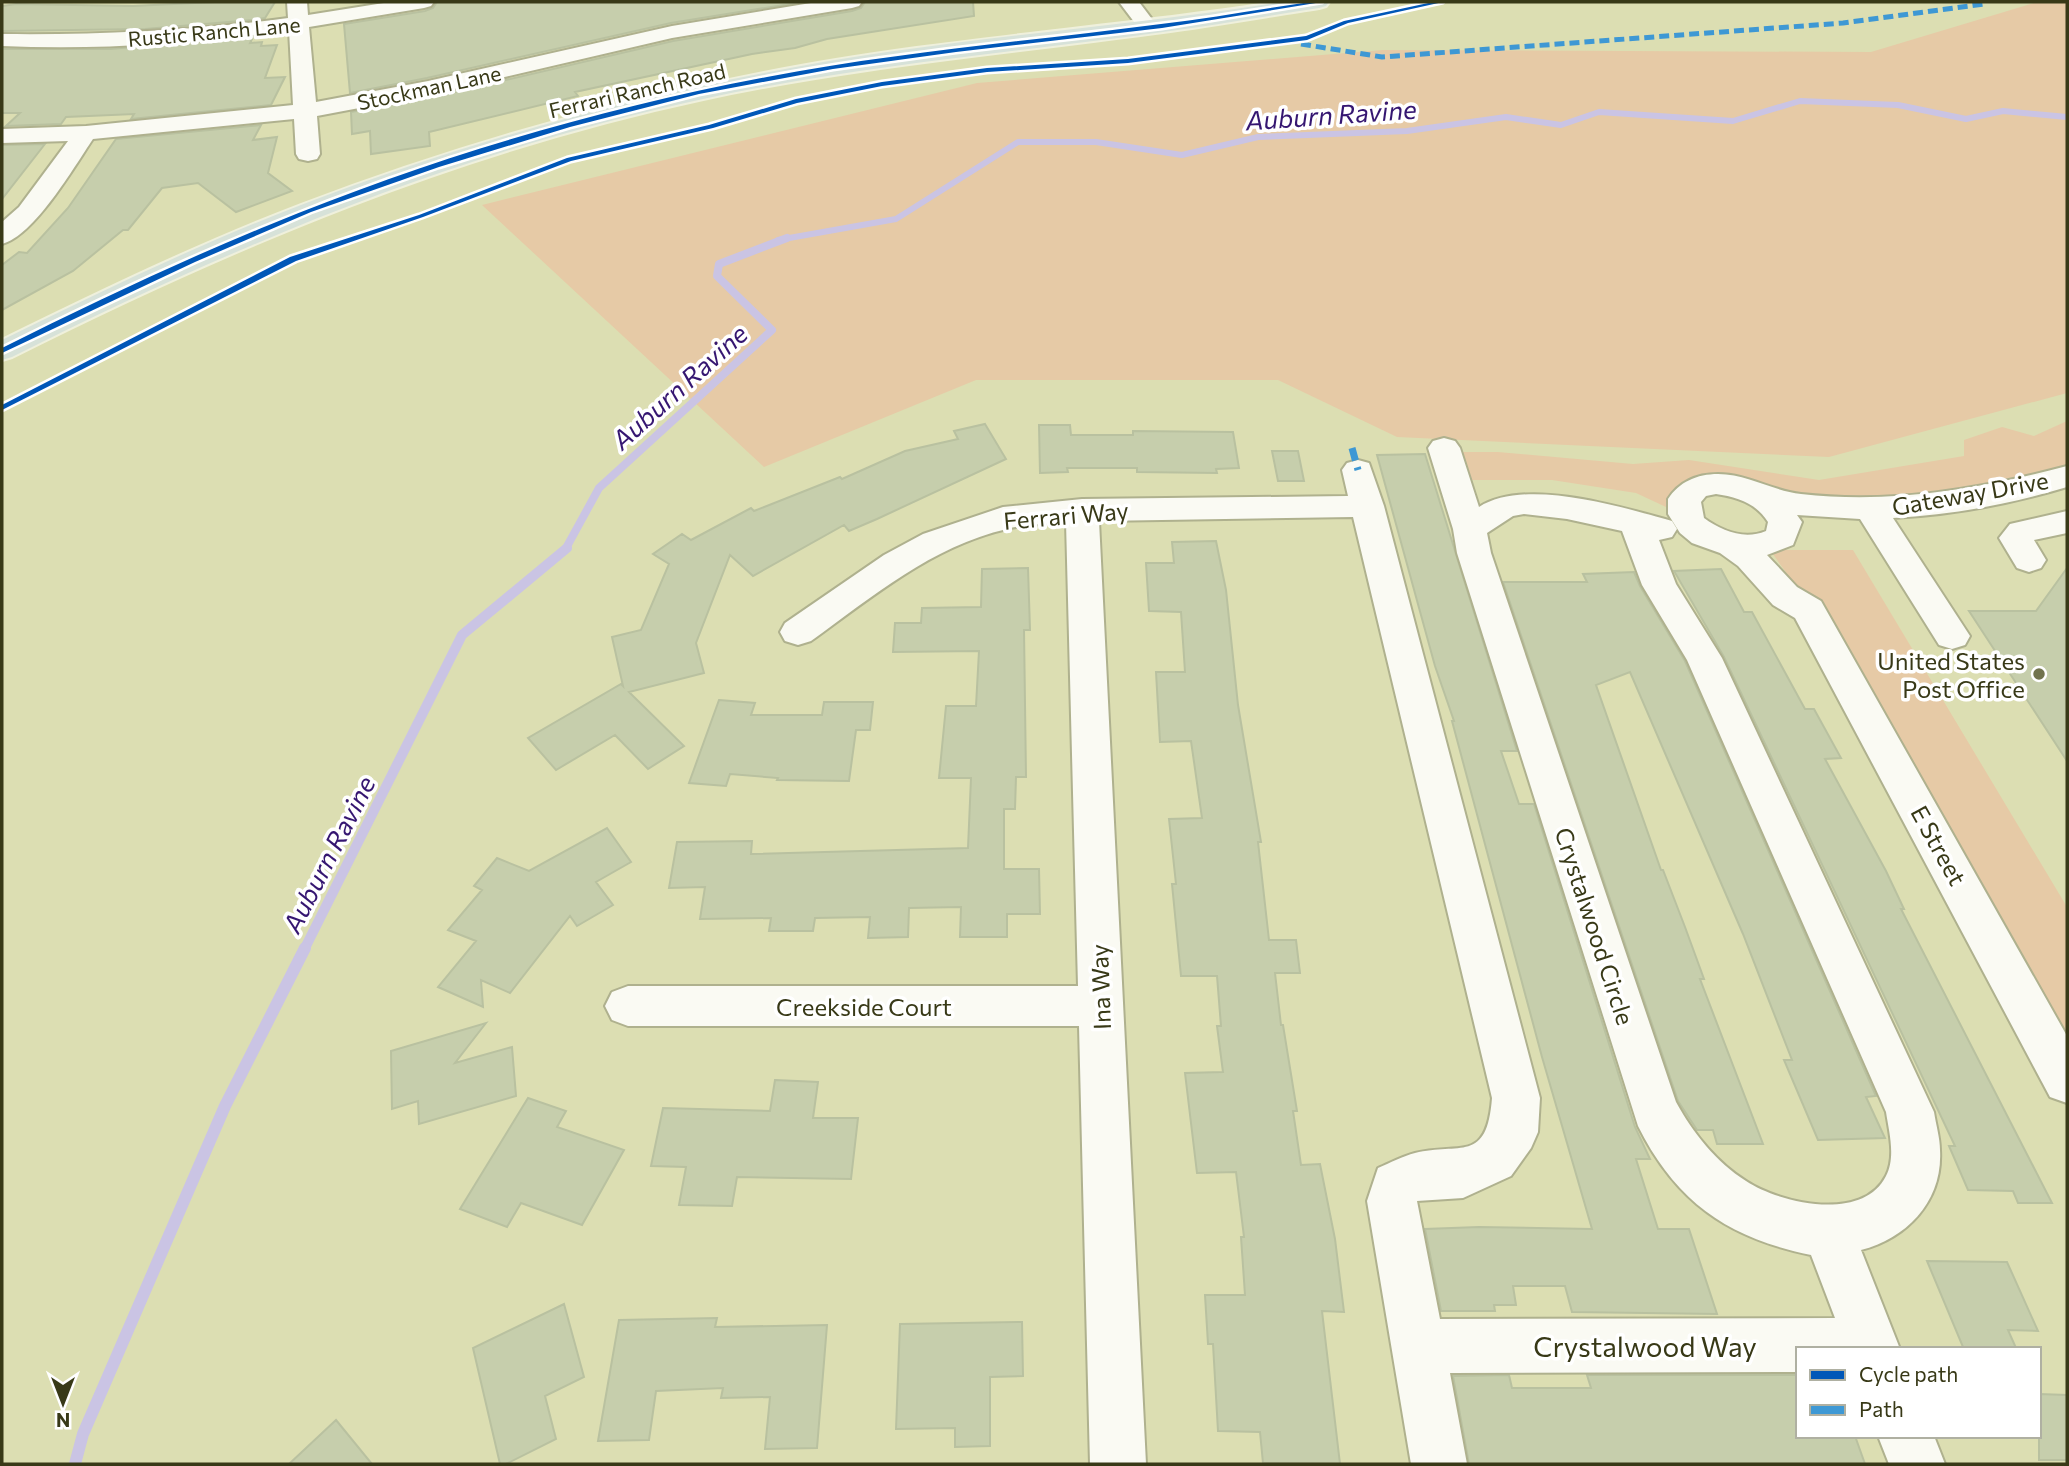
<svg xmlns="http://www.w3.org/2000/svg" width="2069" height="1466" viewBox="0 0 2069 1466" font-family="Commissioner,sans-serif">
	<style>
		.green { fill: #e6caa6 }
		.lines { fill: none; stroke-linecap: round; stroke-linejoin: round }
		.stream-far3 { stroke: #cac4e4; stroke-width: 6 }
		.stream-far2 { stroke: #cac4e4; stroke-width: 8 }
		.stream-far1 { stroke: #cac4e4; stroke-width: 10 }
		.stream { stroke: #cac4e4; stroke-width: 12 }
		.building { fill: #c6ceac; stroke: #b9c1a0; stroke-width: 2 }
		.minor-casing { stroke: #afb18e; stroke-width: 4 }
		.major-casing { stroke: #eff0dc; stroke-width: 4 }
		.minor { fill: #fafaf3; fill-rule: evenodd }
		.major { fill: #d7e2d9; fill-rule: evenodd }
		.quiet-far1 { stroke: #3e98d4; stroke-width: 5; stroke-dasharray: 10 5; stroke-linecap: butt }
		.quiet { stroke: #3e98d4; stroke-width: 7; stroke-dasharray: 13 7; stroke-linecap: butt }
		.cycleway-casing { stroke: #fff; stroke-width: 5 }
		.cycleway { fill: #0057b8; fill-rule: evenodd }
		.poi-dot { fill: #71734d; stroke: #fff; stroke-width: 2.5 }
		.labels { text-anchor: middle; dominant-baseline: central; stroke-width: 7; stroke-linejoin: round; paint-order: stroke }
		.far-street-label { font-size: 21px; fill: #383917; stroke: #fff }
		.street-label { font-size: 24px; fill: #383917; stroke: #fff }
		.poi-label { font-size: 24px; fill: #383917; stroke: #fff; text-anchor: end }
		.water-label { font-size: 26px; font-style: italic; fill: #351671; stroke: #fff }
		.near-street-label { font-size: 28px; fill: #383917; stroke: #fff }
	</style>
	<rect width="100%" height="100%" fill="#dcdeb2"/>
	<!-- green -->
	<path class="green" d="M2037,2h30v391l-238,64 -432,-20 -119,-57h-302l-212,87 -282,-262 495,-122 406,-33 488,2z
		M2067,421v48l-121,27 -114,12 -142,-26 -24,25 -30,-14 -84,-13h-84l-9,-28h39l135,12 56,-4 130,20 145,-24v-16l38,-13 32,9z
		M1770,550h83l214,357v162l-247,-449z"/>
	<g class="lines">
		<!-- stream-far3 -->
		<path class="stream-far3" d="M778,240l118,-21 122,-77h78l86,13 76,-18 149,-6 99,-14 55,8 38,-13 134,9 67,-20 98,4 68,14 37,-8 64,6"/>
		<!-- stream-far2 -->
		<path class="stream-far2" d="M565,550l34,-62 173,-158 -55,-54 2,-12 68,-26"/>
		<!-- stream-far1 -->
		<path class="stream-far1" d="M304,950l158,-315 105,-87"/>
		<!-- stream -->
		<path class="stream" d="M75,1464l8,-30 142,-328 80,-158"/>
	</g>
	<!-- building -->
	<path class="building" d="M215,2h60l-10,16 -13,2 -107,9 -143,2v-25l14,-2 117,2z
		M437,2h365l-131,21 -244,55 -77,15 -6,-69 81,-13 8,-3z
		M865,2h108l1,14 -147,23 -32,9 -43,6 -177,38 3,4 -149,36 1,14 -59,8 -1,-23 -18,3 -1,-22 78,-14 244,-57 179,-30 9,-3z
		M253,37l-3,6 12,-1 -1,4 16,-1 -12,33 20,-1 -14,28 -140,14 3,-5 -68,3 -5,7 -55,2 14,-13h-18v-64h108z
		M261,125l-8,15 24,-3 -9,36 24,18 -56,21 -38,-29 -36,5 -34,42h-5l-50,41 -71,39v-45l17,-13 8,1 41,-45 48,-69z
		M45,144l-43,55v-54z
		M985,424l21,35 -129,60 -28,12 -5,-6 -91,51 -23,-21 -34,88 8,30 -75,19 55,54 -36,23 -33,-34 -59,35 -28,-32 93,-54 2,2 -11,-49 29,-7 28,-66 -16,-10 29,-20 9,6 60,-32 3,3 86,-34 2,2 63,-28 53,-12 -4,-8z
		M1039,425h31l1,10h62v-4l100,1 6,36 -23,1 1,4 -80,-1v-4h-70l1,4 -28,1z
		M1272,451h26l6,30h-26z
		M1425,454l92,297h-16l18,53h15l101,323 15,32h-14l22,70h31l28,85 -145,-2 -7,-26h-52l3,19h-22l1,6h-54l-16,-82 54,-2 113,2 -50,-172 -90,-336h2l-19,-55 -58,-211z
		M1216,541l10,49 12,115 23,137h-3l11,98h27l4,33h-25l6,52h2l14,86h-4l8,54 19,-1 15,75 9,73 -22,-1 18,153 -77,-1 -3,-31 -42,-1 -5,-87h-5l-3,-49h40l-4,-58h3l-8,-65 -39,1 -12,-100 38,-1 -6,-46h4l-4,-50h-36l-9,-92h4l-7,-65 33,-1 -11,-77 -31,1 -4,-70h29l-4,-60 -32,-1 -3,-48h28l-2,-21z
		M1028,568l2,62h-6l2,147h-10l-1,32h-11v60h35l1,45h-33v23h-47l1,-30 -52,1 -1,29 -40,1 2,-21 -55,1 -2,13h-44l2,-13 -71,1 5,-32 -36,1 8,-46 75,-1 -1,13 217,-6 3,-70h-32l7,-72h30l3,-55 -86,1 2,-29h26l1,-15 59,-1 1,-38z
		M2067,568v193l-98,-150h67z
		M1721,569l23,43h8l53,97h9l27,49 -16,1 61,112 18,38h-3l151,294h-34l-5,-12 -45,-1 -19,-44h6l-231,-489 -50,-86z
		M1634,572l6,14 45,75 191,435 -10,1 19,41 -67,2 -34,-80h8l-49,-126 -113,-262 -34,13 65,185h2l22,57 19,52h-4l63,165h-46l-4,-14h-16l-19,-29 -175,-519h84l-4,-8z
		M719,700l36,3 -4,12h71l2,-13h49l-3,28h-14l-7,51 -72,-1 1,-2 -48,-4 -4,12 -37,-3z
		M607,828l24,34 -35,20 17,23 -36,21 -7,-10 -60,77 -29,-13 2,27 -45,-20 38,-46 -28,-11 34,-40 -8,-4 23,-28 32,13z
		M486,1023l-31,40 57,-16 4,49 -97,28 -1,-23 -26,8 -1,-58z
		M775,1080l43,2 -5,36h45l-7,61 -114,-2 -5,29 -53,-1 7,-38 -35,-1 12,-58 107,3z
		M528,1098l38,13 -9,16 67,23 -42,75 -61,-22 -14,24 -47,-18z
		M1927,1261l80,1 31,69 -30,-1 8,18 -53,-1z
		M564,1304l20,73 -39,19 11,43 -50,25h-6l-27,-116z
		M717,1318l-2,9 112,-2 -10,123 -52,1 5,-52 -49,1 2,-10 -67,3 -7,49 -51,1 21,-121z
		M1022,1322l1,54 -33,1v69l-35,1v-19l-59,1 4,-105z
		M1509,1375l3,13h79l-4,-13h211v61h57l10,28h-396l-16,-88z
		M2039,1394l28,1v65h-28z
		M336,1420l36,44h-83z"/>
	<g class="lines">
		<!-- minor casing -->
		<g class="minor-casing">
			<path id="minor" d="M287,2h20l1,13 82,-13h44l-3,4 -7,2 -115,19 7,75 112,-21 244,-55 145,-24h45l-3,4 -7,2 -180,30 -244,57 -111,21 3,38 -3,5 -9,2 -9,-2 -3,-5 -2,-35 -201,20c-19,28 -59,97 -91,105v-22l17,-15 49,-66 -66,2v-14l84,-3 207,-21 -4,-75c-96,14 -191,20 -287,16v-12c96,1 190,-3 286,-16z
				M1119,2h20l19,25 -3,4h-14z
				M1444,438l11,3 5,7 19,59c46,-30 143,0 193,14l5,8 -5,8 -13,3 17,44 46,74 212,454c2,13 6,26 6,38 3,51 -33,88 -79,100l39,99h-102v23l-348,1 17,91h-56l-44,-263 11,-33c12,-5 25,-12 37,-15 45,-11 72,11 77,-55l-139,-581 -254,4 47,943h-56l-11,-438h-451l-16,-6 -7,-14 7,-14 16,-6h450l-12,-464c-19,2 -41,2 -59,7 -75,17 -135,68 -196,112l-13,4 -13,-4 -5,-9 5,-9 99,-68 39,-21 80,-27 79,-8 266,-3 -6,-26 5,-7 11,-3 11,3 15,43 156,592 -2,34 -7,16 -20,28 -48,22 -46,3 23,118 395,-1 -24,-63c-83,-17 -135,-53 -173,-129l-181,-573 -4,-24 -25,-81 5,-7zM1524,514l43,5 55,12 20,54 45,75 199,452c3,20 10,45 0,64 -23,46 -105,28 -140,5 -30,-19 -53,-48 -70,-79l-185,-549 -4,-20 26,-17z
				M2067,466v21c-56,17 -114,28 -174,31l77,118 -5,9 -13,4 -13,-4 -79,-126 -63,-4 5,7 -9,23 -26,10 30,32 24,14 246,435v67l-17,-6 -255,-479 -22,-13 -35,-39 -18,-13 -28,-10 -12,-10 -12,-19v-15c11,-17 29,-25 50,-25 29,0 55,17 83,20 91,10 179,-5 266,-28zM1716,494c21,3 40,9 52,28l-2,9c-22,9 -44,0 -62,-13l-3,-16 5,-6z
				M2067,511v22l-33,7 12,20 -5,8 -12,4 -12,-4 -18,-30 11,-14z
				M1878,1436h56l11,28h-56z"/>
		</g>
		<!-- major casing -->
		<g class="major-casing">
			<path id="major" d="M1281,2h48l-3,4 -7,2c-52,8 -104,17 -156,24 -154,21 -308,34 -460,67 -243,52 -470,147 -691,258l-10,3v-20c98,-48 197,-96 299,-135 150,-57 305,-102 463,-132 171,-34 345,-44 517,-71z"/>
		</g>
		<!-- minor -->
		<use href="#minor" class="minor"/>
		<!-- major -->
		<use href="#major" class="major"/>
		<!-- quiet-far1 -->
		<path class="quiet-far1" d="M1301,44l81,13 461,-34 141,-19"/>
		<!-- quiet -->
		<path class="quiet" d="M1352,448l6,22"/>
		<!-- cycleway casing -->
		<g class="cycleway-casing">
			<path id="cycleway" d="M1310,2h12l-160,26 -206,24 -123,17 -134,25 -129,33 -131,40 -128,45 -116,50 -193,91v-5c88,-44 176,-86 267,-123 160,-66 328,-116 498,-148 131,-25 263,-36 394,-53 50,-6 99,-15 149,-22z
				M1433,2h10l-95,21 -41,17 -179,23 -141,9 -105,14 -85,17 -84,25 -142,33 -148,56 -127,44 -294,149v-5l288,-148 129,-42 148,-57 142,-33 87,-26 86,-17 105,-14 141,-9 178,-23 38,-15z"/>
		</g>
		<!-- cycleway -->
		<use href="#cycleway" class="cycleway"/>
	</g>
	<!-- markers -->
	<circle class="poi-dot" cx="2039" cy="674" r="7"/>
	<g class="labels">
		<!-- far-street labels -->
		<g class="far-street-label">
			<text transform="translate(214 31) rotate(-5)">Rustic Ranch Lane</text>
			<text transform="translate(429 87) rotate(-12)">Stockman Lane</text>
			<text transform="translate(637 90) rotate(-13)">Ferrari Ranch Road</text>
		</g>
		<!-- street labels -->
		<g class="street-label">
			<text transform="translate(1970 493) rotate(-10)">Gateway Drive</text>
			<text transform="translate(1066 515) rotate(-5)">Ferrari Way</text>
			<text transform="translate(1939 845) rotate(61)">E Street</text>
			<text transform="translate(1595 926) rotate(72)">Crystalwood Circle</text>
			<text transform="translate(1100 987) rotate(-92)">Ina Way</text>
			<text x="864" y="1006">Creekside Court</text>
		</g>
		<!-- poi labels -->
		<g class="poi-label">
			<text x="2025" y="660">United States<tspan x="2025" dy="28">Post Office</tspan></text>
		</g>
		<!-- water labels -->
		<g class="water-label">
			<text transform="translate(1331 114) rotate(-4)">Auburn Ravine</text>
			<text transform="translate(679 386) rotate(-42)">Auburn Ravine</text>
			<text transform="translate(328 854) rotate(-63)">Auburn Ravine</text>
		</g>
		<!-- near-street labels -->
		<g class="near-street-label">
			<text x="1645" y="1346">Crystalwood Way</text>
		</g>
	</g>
	<!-- border -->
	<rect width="2069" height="1466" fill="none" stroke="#383917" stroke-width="7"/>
	<!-- legend -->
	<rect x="1796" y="1347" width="245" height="91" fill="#ffffff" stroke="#afb0a2" stroke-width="2"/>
	<rect x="1810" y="1370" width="35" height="10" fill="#0057b8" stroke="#afb0a2" stroke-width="2"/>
	<text x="1859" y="1382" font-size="21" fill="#383917">Cycle path</text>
	<rect x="1810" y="1405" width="35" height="10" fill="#3e98d4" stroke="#afb0a2" stroke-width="2"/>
	<text x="1859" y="1417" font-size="21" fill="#383917">Path</text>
	<!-- north arrow -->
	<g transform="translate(63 1403) rotate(180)" stroke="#ffffff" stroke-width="5" paint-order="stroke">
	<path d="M0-5L12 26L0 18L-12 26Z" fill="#383917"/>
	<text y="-10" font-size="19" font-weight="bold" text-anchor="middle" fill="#383917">N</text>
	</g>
</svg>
